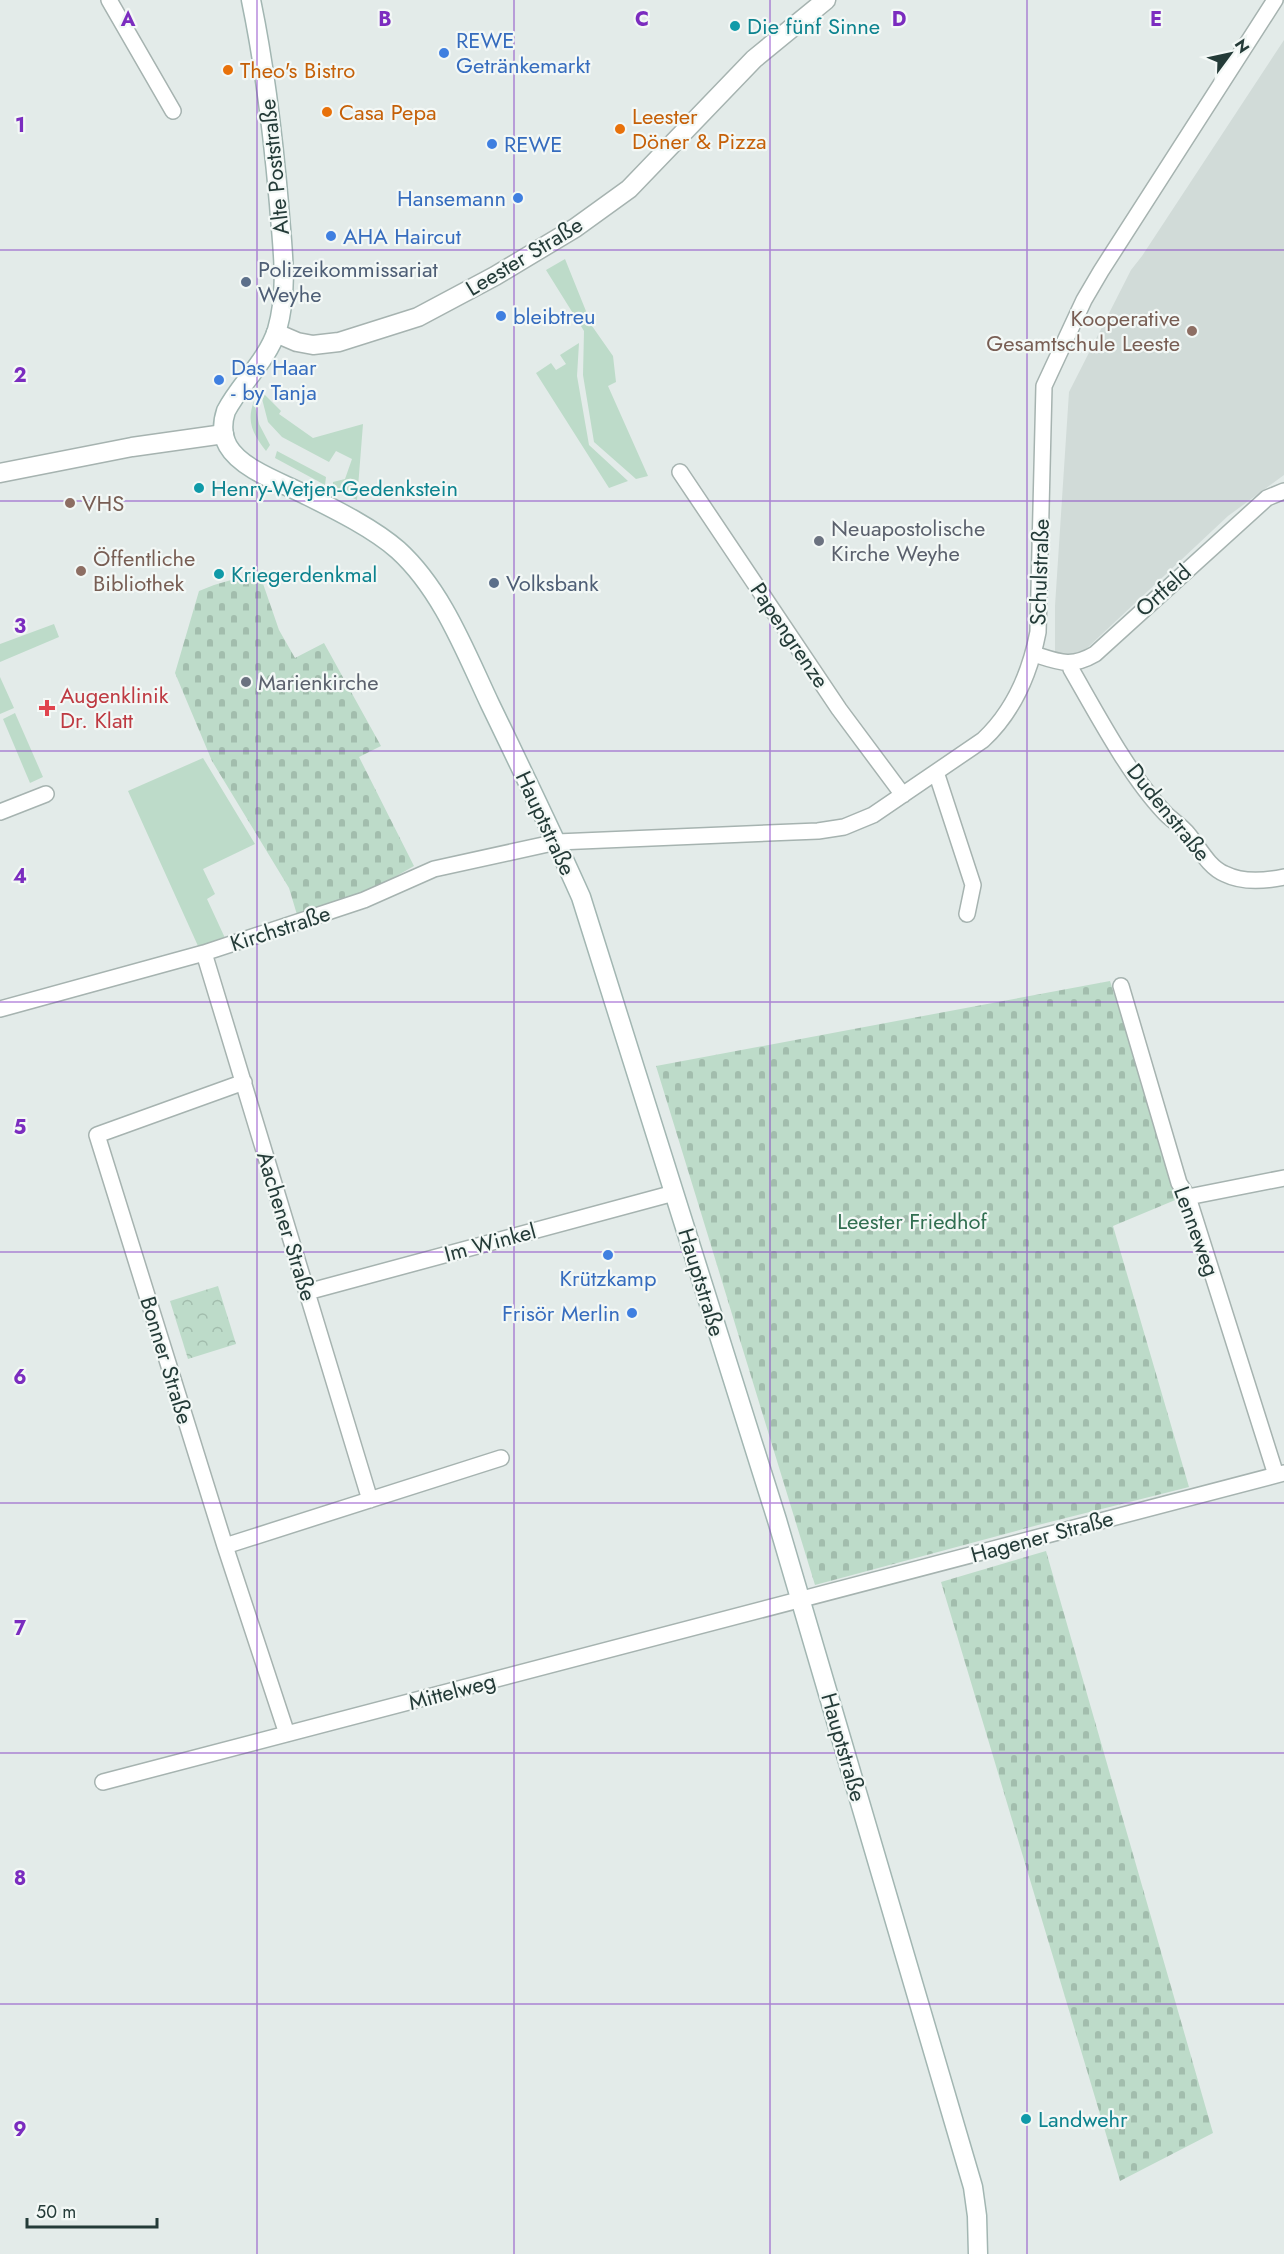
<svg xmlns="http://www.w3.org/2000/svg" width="1284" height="2254" viewBox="0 0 1284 2254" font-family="Jost,sans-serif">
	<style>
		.built { fill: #d1dbd8 }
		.green { fill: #bddbc9 }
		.forest { fill: url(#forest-crowns) }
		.cemetery { fill: url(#cemetery-stones) }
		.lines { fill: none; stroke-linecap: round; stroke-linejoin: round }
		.minor-casing { stroke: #a6b3b0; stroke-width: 18 }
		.tertiary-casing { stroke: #a6b3b0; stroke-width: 21 }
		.secondary-casing { stroke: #a2b6b2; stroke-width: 21 }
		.minor { stroke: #fff; stroke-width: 15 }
		.tertiary { stroke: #fff; stroke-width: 18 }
		.secondary { stroke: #fff; stroke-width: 18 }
		.grid { fill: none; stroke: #7b2cbf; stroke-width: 1.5; stroke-opacity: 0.55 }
		.culture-dot { fill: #0f9aa8; stroke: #f3f8f6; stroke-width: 2 }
		.shop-dot { fill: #3f7fe0; stroke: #f3f8f6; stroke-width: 2 }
		.food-dot { fill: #e8710a; stroke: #f3f8f6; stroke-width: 2 }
		.service-dot { fill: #5c6f8a; stroke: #f3f8f6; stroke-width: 2 }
		.education-dot { fill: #8d6e63; stroke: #f3f8f6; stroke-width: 2 }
		.worship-dot { fill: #6b7280; stroke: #f3f8f6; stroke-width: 2 }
		.health-dot { fill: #e0444e; stroke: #f3f8f6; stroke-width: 2 }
		.labels { text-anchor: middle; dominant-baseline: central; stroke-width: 4.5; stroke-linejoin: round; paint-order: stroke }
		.culture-label { font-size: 22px; fill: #0d838f; stroke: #f3f8f6; text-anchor: start }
		.shop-label { font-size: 22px; fill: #366cbe; stroke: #f3f8f6; text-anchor: start }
		.food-label { font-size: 22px; fill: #c56008; stroke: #f3f8f6; text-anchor: start }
		.street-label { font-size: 22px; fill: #243b38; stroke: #f3f8f6 }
		.service-label { font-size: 22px; fill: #4e5e75; stroke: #f3f8f6; text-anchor: start }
		.education-label { font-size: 22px; fill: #785e54; stroke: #f3f8f6; text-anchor: start }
		.worship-label { font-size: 22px; fill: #5b616d; stroke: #f3f8f6; text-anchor: start }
		.health-label { font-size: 22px; fill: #be3a42; stroke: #f3f8f6; text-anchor: start }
		.park-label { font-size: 22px; fill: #316f51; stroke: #f3f8f6 }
		.grid-label { font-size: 20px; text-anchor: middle; font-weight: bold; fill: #7b2cbf; stroke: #f3f8f6; stroke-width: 4.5; stroke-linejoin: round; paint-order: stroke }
	</style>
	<defs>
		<pattern id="forest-crowns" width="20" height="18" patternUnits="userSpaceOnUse" patternTransform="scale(1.5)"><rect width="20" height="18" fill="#bddbc9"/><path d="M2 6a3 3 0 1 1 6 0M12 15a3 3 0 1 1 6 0" fill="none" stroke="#a2bdad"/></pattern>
		<pattern id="cemetery-stones" width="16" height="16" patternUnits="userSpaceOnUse" patternTransform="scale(1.5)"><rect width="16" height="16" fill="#bddbc9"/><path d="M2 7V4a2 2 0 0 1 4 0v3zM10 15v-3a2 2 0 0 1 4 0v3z" fill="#a2bdad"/></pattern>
	</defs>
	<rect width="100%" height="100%" fill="#e3ebe9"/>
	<!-- built -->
	<path class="built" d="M1284,40v435l-56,41 -143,134 -17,5 -13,-3v-46l14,-214 62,-122 11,-14z"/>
	<!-- green -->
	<path class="green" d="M565,259l27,67 21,30 3,26 -8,4 40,90 -12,3 -42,-37 -11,-67 1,-44 -38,-61z
		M579,343l-2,33 12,69 39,36 -19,7 -73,-115 15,-10 5,7 10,-6 -6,-9z
		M262,392l19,19 -2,3 34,24 50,-14 -6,76 -24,-12v-6l12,-3 7,-20 -16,-8 -7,11 -47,-25 -14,-15 -7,-27z
		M254,401l5,23 11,21 -4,6c-13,-17 -20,-29 -12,-50z
		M277,451l49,26 -1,8 -50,-27z
		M54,624l5,13 -59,25v-18z
		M0,677l14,31 -14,6z
		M15,713l28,64 -13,6 -27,-64z
		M203,758l52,86 -52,25 12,25 -8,5 18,39 -27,8 -70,-155z"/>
	<!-- forest -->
	<path class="forest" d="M218,1286l18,58 -48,15 -18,-58z"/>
	<!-- cemetery -->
	<path class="cemetery" d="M259,572l20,58 16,28 29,-15 57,103 -22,11 55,109 -51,29 -65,23 -9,-30 -77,-127 -37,-88 24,-82 15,-6z
		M1110,981l70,217 -67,28 76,261 -151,38 -223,60 -159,-519z
		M1046,1551l167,582 -93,48 -179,-599z"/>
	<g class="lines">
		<!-- minor casing -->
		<g class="minor-casing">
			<path id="minor" d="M109,0l64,111
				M680,472l159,237 64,86
				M1034,654c25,8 37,14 61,0l172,-156 17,-7
				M1069,663l2,6c26,45 58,106 93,143 7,8 17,13 24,22 11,13 20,33 37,40 18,9 40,7 59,3
				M936,772l37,113 -6,29
				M0,812l46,-18
				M204,953l166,547
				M1121,986l58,197 9,14 88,278
				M0,1009l204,-56 160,-53 70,-31 123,-27 261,-11 26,-4 29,-12 110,-75c30,-28 47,-67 55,-108l6,-246 40,-86 17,-29 174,-271
				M244,1082l-147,53 128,411 62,188
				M1188,1197l96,-19
				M307,1292l367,-99
				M225,1546l276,-88
				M103,1782l1181,-309"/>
		</g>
		<!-- tertiary casing -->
		<g class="tertiary-casing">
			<path id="tertiary" d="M276,333l21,9 16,3 26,-3 79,-25 77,-41 80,-48 54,-39 125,-130 72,-59
				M0,473l132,-26 92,-13"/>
		</g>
		<!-- secondary casing -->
		<g class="secondary-casing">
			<path id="secondary" d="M251,0c14,67 22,135 28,204 3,43 10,84 -2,126 -10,31 -37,54 -51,81 -4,12 -4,24 2,35 13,23 54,37 76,48 30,15 69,34 94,56 44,40 67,101 92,154 31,64 62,128 91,193l196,623 196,667 4,29 1,38"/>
		</g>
		<!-- minor -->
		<use href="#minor" class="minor"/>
		<!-- tertiary -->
		<use href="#tertiary" class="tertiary"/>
		<!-- secondary -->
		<use href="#secondary" class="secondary"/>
	</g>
	<!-- grid -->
	<path class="grid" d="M257,0v2254M514,0v2254M770,0v2254M1027,0v2254M0,250h1284M0,501h1284M0,751h1284M0,1002h1284M0,1252h1284M0,1503h1284M0,1753h1284M0,2004h1284"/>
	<!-- markers -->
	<g class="culture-dot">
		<circle cx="735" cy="26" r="6"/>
		<circle cx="199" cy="488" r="6"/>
		<circle cx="219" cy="574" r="6"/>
		<circle cx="1026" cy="2119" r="6"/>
	</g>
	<g class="shop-dot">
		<circle cx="444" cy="53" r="6"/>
		<circle cx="492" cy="144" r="6"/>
		<circle cx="518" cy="198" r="6"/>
		<circle cx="331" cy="236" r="6"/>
		<circle cx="501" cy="316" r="6"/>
		<circle cx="219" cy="380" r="6"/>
		<circle cx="608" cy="1255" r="6"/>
		<circle cx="632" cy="1313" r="6"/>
	</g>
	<g class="food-dot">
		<circle cx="228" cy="70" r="6"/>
		<circle cx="327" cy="112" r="6"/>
		<circle cx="620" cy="129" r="6"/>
	</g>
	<g class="service-dot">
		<circle cx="246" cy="282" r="6"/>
		<circle cx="494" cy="583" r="6"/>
	</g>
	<g class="education-dot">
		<circle cx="1192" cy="331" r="6"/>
		<circle cx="70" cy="503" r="6"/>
		<circle cx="81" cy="571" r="6"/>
	</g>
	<g class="worship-dot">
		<circle cx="819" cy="541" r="6"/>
		<circle cx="246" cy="682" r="6"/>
	</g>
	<path class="health-dot" d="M44 699h6v6h6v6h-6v6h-6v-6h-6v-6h6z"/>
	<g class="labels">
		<!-- culture labels -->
		<g class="culture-label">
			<text x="747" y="26">Die fünf Sinne</text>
			<text x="211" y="488">Henry-Wetjen-Gedenkstein</text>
			<text x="231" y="574">Kriegerdenkmal</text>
			<text x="1038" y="2119">Landwehr</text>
		</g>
		<!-- shop labels -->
		<g class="shop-label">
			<text x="456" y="40">REWE<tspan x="456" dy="25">Getränkemarkt</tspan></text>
			<text x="504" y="144">REWE</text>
			<text x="506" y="198" text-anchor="end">Hansemann</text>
			<text x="343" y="236">AHA Haircut</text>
			<text x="513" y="316">bleibtreu</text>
			<text x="231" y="367">Das Haar<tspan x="231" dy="25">- by Tanja</tspan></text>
			<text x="608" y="1278" text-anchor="middle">Krützkamp</text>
			<text x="620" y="1313" text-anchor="end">Frisör Merlin</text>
		</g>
		<!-- food labels -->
		<g class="food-label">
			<text x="240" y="70">Theo's Bistro</text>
			<text x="339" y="112">Casa Pepa</text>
			<text x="632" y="116">Leester<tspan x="632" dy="25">Döner &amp; Pizza</tspan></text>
		</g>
		<!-- street labels -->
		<g class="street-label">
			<text transform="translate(274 167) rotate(-96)">Alte Poststraße</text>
			<text transform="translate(524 256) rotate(-31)">Leester Straße</text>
			<text transform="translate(1039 572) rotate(-88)">Schulstraße</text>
			<text transform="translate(1163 590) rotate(-42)">Ortfeld</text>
			<text transform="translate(790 635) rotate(56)">Papengrenze</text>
			<text transform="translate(1169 812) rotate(51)">Dudenstraße</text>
			<text transform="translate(546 823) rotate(65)">Hauptstraße</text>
			<text transform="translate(280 928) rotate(-18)">Kirchstraße</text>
			<text transform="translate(287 1226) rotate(73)">Aachener Straße</text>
			<text transform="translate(1197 1231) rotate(70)">Lenneweg</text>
			<text transform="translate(490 1242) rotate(-15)">Im Winkel</text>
			<text transform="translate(702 1282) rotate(73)">Hauptstraße</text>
			<text transform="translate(167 1360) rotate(73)">Bonner Straße</text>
			<text transform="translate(1042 1536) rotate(-15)">Hagener Straße</text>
			<text transform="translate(452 1691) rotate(-15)">Mittelweg</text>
			<text transform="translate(844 1747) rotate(74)">Hauptstraße</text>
		</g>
		<!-- service labels -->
		<g class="service-label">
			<text x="258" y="269">Polizeikommissariat<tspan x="258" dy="25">Weyhe</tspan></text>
			<text x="506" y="583">Volksbank</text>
		</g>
		<!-- education labels -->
		<g class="education-label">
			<text x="1180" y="318" text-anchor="end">Kooperative<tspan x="1180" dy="25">Gesamtschule Leeste</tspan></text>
			<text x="82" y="503">VHS</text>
			<text x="93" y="558">Öffentliche<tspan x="93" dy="25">Bibliothek</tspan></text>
		</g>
		<!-- worship labels -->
		<g class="worship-label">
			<text x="831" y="528">Neuapostolische<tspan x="831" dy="25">Kirche Weyhe</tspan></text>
			<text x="258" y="682">Marienkirche</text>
		</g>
		<!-- health labels -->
		<g class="health-label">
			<text x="60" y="695">Augenklinik<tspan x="60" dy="25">Dr. Klatt</tspan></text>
		</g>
		<!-- park labels -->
		<g class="park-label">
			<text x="912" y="1221">Leester Friedhof</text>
		</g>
	</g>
	<g class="grid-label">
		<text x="128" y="26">A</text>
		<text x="385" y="26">B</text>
		<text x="642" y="26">C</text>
		<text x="899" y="26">D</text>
		<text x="1156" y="26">E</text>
		<text x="20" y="132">1</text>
		<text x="20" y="382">2</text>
		<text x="20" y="633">3</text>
		<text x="20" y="883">4</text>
		<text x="20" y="1134">5</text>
		<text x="20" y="1384">6</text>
		<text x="20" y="1635">7</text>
		<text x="20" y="1885">8</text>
		<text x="20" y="2136">9</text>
	</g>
	<!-- north arrow -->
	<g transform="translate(1230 54) rotate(57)" stroke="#f3f8f6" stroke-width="4.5" paint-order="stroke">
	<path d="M0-4.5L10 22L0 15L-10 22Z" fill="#243b38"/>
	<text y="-9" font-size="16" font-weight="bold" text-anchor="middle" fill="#243b38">N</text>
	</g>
	<!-- scale -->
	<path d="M27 2218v9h130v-9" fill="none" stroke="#243b38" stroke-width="3"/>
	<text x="36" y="2218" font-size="18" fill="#243b38" stroke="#f3f8f6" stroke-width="4.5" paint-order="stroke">50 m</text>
</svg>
